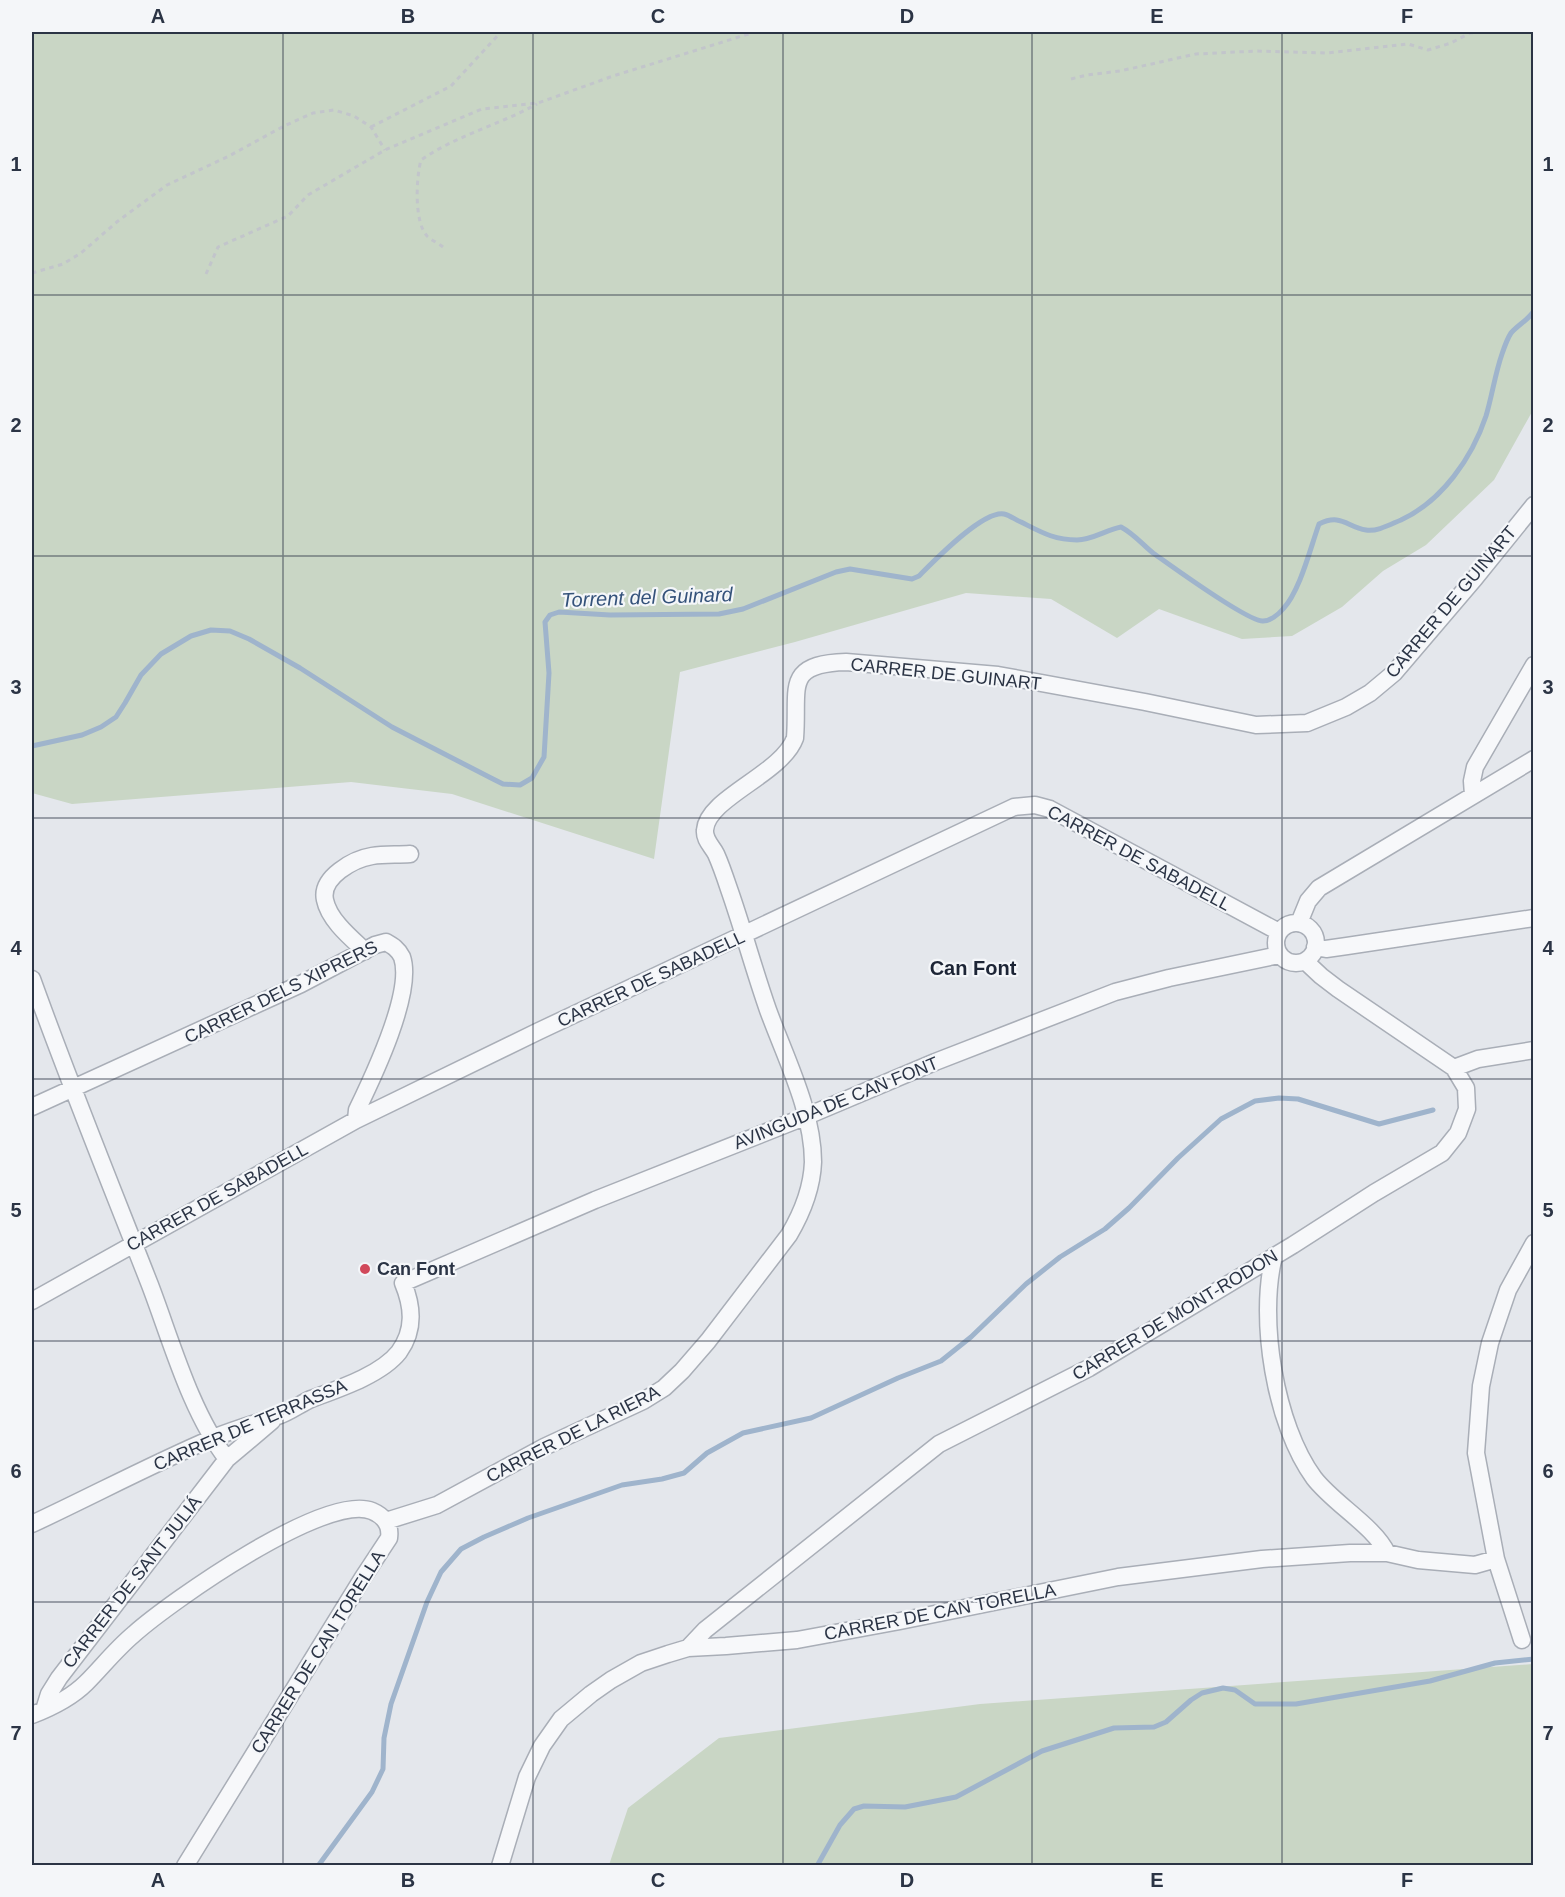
<svg xmlns="http://www.w3.org/2000/svg" width="1565" height="1897" viewBox="0 0 1565 1897" font-family="Helvetica,sans-serif">
	<style>
		.green { fill: #c9d6c5 }
		.lines { fill: none; stroke-linecap: round; stroke-linejoin: round }
		.stream { stroke: #9fb4cc; stroke-width: 5 }
		.street-casing { stroke: #a9aeb7; stroke-width: 19 }
		.path { stroke: #c2c5cb; stroke-width: 3; stroke-dasharray: 4.5 4.5; stroke-linecap: butt }
		.street { stroke: #f7f8fa; stroke-width: 16 }
		.grid { fill: none; stroke: #2b3445; stroke-width: 1.5; stroke-opacity: 0.55 }
		.poi-dot { fill: #d1495b; stroke: #f4f6f9; stroke-width: 2 }
		.labels { text-anchor: middle; dominant-baseline: central; stroke-width: 4.5; stroke-linejoin: round; paint-order: stroke }
		.street-label { font-size: 18px; fill: #2b3445; stroke: #f4f6f9 }
		.poi-label { font-size: 18px; font-weight: bold; fill: #2b3445; stroke: #f4f6f9; text-anchor: start }
		.water-label { font-size: 20px; font-style: italic; fill: #34527a; stroke: #f4f6f9 }
		.neighbourhood-label { font-size: 20px; font-weight: bold; fill: #1d2536; stroke: #f4f6f9 }
		.neatline { fill: none; stroke: #2b3445; stroke-width: 2 }
		.grid-label { font-size: 20px; text-anchor: middle; font-weight: bold; fill: #2b3445 }
	</style>
	<rect width="100%" height="100%" fill="#e4e7ec"/>
	<!-- green -->
	<path class="green" d="M32,32h1501v378l-39,70 -68,65 -43,26 -41,36 -50,29 -50,3 -83,-30 -42,29 -66,-39 -85,-6 -171,49 -115,30 -26,187 -202,-65 -101,-12 -279,22 -40,-11z
		M1533,1664v201h-924l19,-57 91,-70 261,-34z"/>
	<g class="lines">
		<!-- stream -->
		<path class="stream" d="M32,746l50,-11 19,-8 15,-10 9,-14 16,-28 20,-21 30,-18 20,-6 19,1 19,8 51,29 92,59 101,52 10,5 17,1 12,-7 12,-21 5,-84 -4,-51 5,-7 9,-3 51,3 109,-1 24,-5 93,-37 14,-3 62,10 7,-3c15,-15 64,-66 85,-62 5,1 12,6 17,8 20,10 33,18 56,18 15,0 29,-10 44,-13 13,7 21,17 32,26 17,12 95,69 110,68 7,0 15,-6 20,-12 17,-18 27,-60 36,-85 22,-11 28,3 47,6 11,2 25,-6 35,-10 41,-19 71,-62 85,-104 6,-20 9,-42 16,-62 2,-6 5,-15 9,-21 7,-8 17,-13 23,-22
			M318,1866l54,-74 11,-23 1,-31 7,-34 36,-102 14,-30 20,-23 23,-12 44,-19 94,-33 40,-6 22,-6 23,-20 36,-20 68,-15 87,-40 43,-17 30,-24 55,-53 34,-27 45,-28 24,-21 49,-50 43,-39 34,-18 24,-3 19,1 81,25 54,-14
			M817,1866l23,-41 14,-16 10,-3 41,1 51,-10 86,-46 72,-23 40,-1 12,-5 25,-22 11,-7 21,-5 12,2 20,14h41l134,-23 65,-18 39,-4"/>
		<!-- street casing -->
		<g class="street-casing">
			<path id="street" d="M1473,795l-1,-14 3,-14 59,-102
				M1276 943a20 20 0 1 1 40 0a20 20 0 1 1-40 0Z
				M1299,923l9,-22 11,-13 215,-129
				M1315,947l11,2 21,-3 187,-28
				M365,951c-14,-13 -36,-31 -40,-51 -5,-23 29,-41 47,-44 12,-2 25,-1 38,-2
				M32,979c37,103 78,204 118,306 21,55 41,128 77,174
				M1454,1068l24,-9 56,-9
				M32,1107l269,-123 74,-39 11,-3c7,4 12,7 16,15 12,35 -29,120 -45,153l-1,10
				M1274,1256c-16,63 1,169 40,222 20,26 60,48 73,75
				M32,1301l324,-181 183,-89 475,-224 21,-2 15,4 229,123
				M386,1521l51,-16 107,-58 99,-46 21,-13 18,-17 26,-30 81,-106c13,-22 23,-47 24,-73 0,-51 -28,-105 -45,-152 -14,-40 -25,-81 -39,-121 -4,-12 -8,-24 -13,-35 -4,-8 -12,-14 -11,-24 2,-32 77,-56 90,-92 4,-50 -12,-74 51,-76l152,13 147,27 111,23 51,-2 39,-16 24,-14 24,-20 81,-95 59,-73
				M32,1524c60,-28 120,-60 181,-86 22,-9 43,-15 65,-22 12,-4 22,-12 33,-17 27,-10 70,-24 88,-47 16,-22 14,-45 4,-69l192,-83 212,-84 128,-54 180,-70 54,-14 110,-23
				M1522,1640l-26,-81 -20,-106 5,-67 9,-43 18,-53 26,-47
				M688,1648l17,-18 234,-186 150,-76 204,-123 81,-52 68,-40 16,-20 9,-24 -1,-21 -12,-20 -116,-79 -17,-13 -16,-15
				M44,1710l5,-16 10,-16 168,-219 45,-38
				M32,1715c18,-7 40,-18 54,-32 16,-16 30,-34 48,-49 36,-32 192,-142 238,-123 12,5 19,14 17,27l-27,41 -177,287
				M500,1866l27,-89 15,-31 19,-27 30,-25 20,-14 30,-17 27,-9 20,-6 38,-2 71,-6 103,-19 218,-44 144,-18 88,-6h37l31,7 57,5 21,-6"/>
		</g>
		<!-- path -->
		<path class="path" d="M1071,79l16,-4 33,-4 76,-17 61,-3 69,2 82,-9 20,6 23,-7 19,-10 13,-1
			M371,127l80,-41 50,-54
			M443,247c-5,-4 -12,-7 -16,-11 -13,-14 -11,-58 -6,-76 34,-24 78,-35 116,-56
			M32,273l31,-9 18,-11 37,-32 49,-36 62,-29 55,-30 29,-13 21,-3 20,6 17,11 14,23
			M206,274l12,-27 70,-31 20,-21 77,-45 97,-41 56,-6 75,-27 142,-44"/>
		<!-- street -->
		<use href="#street" class="street"/>
	</g>
	<!-- grid -->
	<path class="grid" d="M283,32v1834M533,32v1834M783,32v1834M1032,32v1834M1282,32v1834M32,295h1502M32,556h1502M32,818h1502M32,1079h1502M32,1341h1502M32,1602h1502"/>
	<!-- markers -->
	<circle class="poi-dot" cx="365" cy="1269" r="6"/>
	<g class="labels">
		<!-- street labels -->
		<g class="street-label">
			<text transform="translate(1451 602) rotate(-50)">CARRER DE GUINART</text>
			<text transform="translate(946 674) rotate(6)">CARRER DE GUINART</text>
			<text transform="translate(1139 858) rotate(28)">CARRER DE SABADELL</text>
			<text transform="translate(651 979) rotate(-25)">CARRER DE SABADELL</text>
			<text transform="translate(281 992) rotate(-26)">CARRER DELS XIPRERS</text>
			<text transform="translate(836 1103) rotate(-22)">AVINGUDA DE CAN FONT</text>
			<text transform="translate(217 1197) rotate(-29)">CARRER DE SABADELL</text>
			<text transform="translate(1175 1315) rotate(-31)">CARRER DE MONT-RODON</text>
			<text transform="translate(250 1425) rotate(-23)">CARRER DE TERRASSA</text>
			<text transform="translate(573 1434) rotate(-27)">CARRER DE LA RIERA</text>
			<text transform="translate(132 1582) rotate(-52)">CARRER DE SANT JULIÁ</text>
			<text transform="translate(940 1612) rotate(-11)">CARRER DE CAN TORELLA</text>
			<text transform="translate(318 1652) rotate(-58)">CARRER DE CAN TORELLA</text>
		</g>
		<!-- poi labels -->
		<g class="poi-label">
			<text x="377" y="1269">Can Font</text>
		</g>
		<!-- water labels -->
		<g class="water-label">
			<text transform="translate(647 597) rotate(-2)">Torrent del Guinard</text>
		</g>
		<!-- neighbourhood labels -->
		<g class="neighbourhood-label">
			<text x="973" y="968">Can Font</text>
		</g>
	</g>
	<!-- border -->
	<rect width="1565" height="1897" fill="none" stroke="#f4f6f9" stroke-width="66"/>
	<rect x="33" y="33" width="1499" height="1831" class="neatline"/>
	<g class="grid-label">
		<text x="158" y="23">A</text>
		<text x="408" y="23">B</text>
		<text x="658" y="23">C</text>
		<text x="907" y="23">D</text>
		<text x="1157" y="23">E</text>
		<text x="1407" y="23">F</text>
		<text x="16" y="171">1</text>
		<text x="1548" y="171">1</text>
		<text x="16" y="432">2</text>
		<text x="1548" y="432">2</text>
		<text x="16" y="694">3</text>
		<text x="1548" y="694">3</text>
		<text x="16" y="955">4</text>
		<text x="1548" y="955">4</text>
		<text x="16" y="1217">5</text>
		<text x="1548" y="1217">5</text>
		<text x="16" y="1478">6</text>
		<text x="1548" y="1478">6</text>
		<text x="16" y="1740">7</text>
		<text x="1548" y="1740">7</text>
		<text x="158" y="1887">A</text>
		<text x="408" y="1887">B</text>
		<text x="658" y="1887">C</text>
		<text x="907" y="1887">D</text>
		<text x="1157" y="1887">E</text>
		<text x="1407" y="1887">F</text>
	</g>
</svg>
